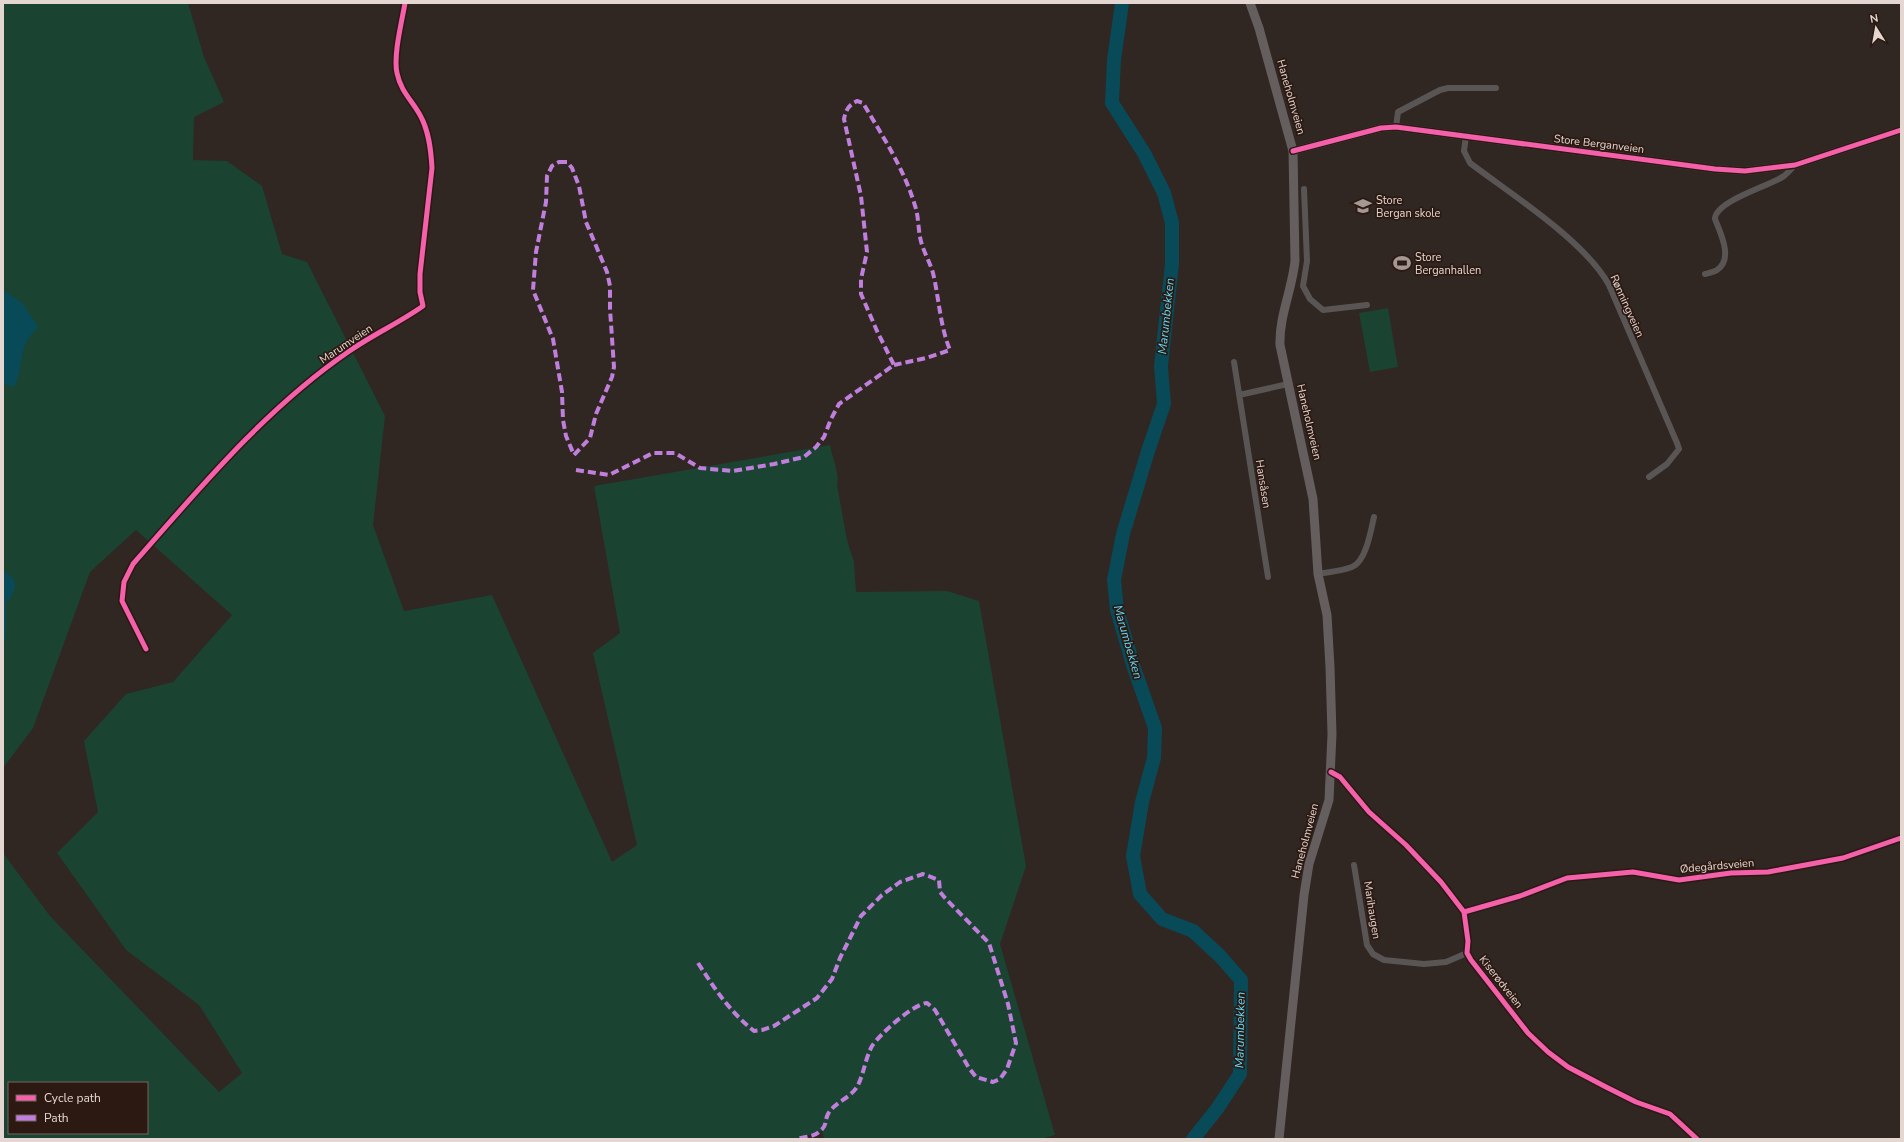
<svg xmlns="http://www.w3.org/2000/svg" width="1904" height="1142" viewBox="0 0 1904 1142" font-family="'Nunito Sans',sans-serif">
	<style>
		.green { fill: #1b4332; fill-rule: evenodd }
		.water { fill: #084a58 }
		.lines { fill: none; stroke-linecap: round; stroke-linejoin: round }
		.river { stroke: #084a58; stroke-width: 14 }
		.minor { stroke: #595554; stroke-width: 6 }
		.tertiary { stroke: #595554; stroke-width: 8 }
		.secondary { stroke: #645e5e; stroke-width: 9 }
		.quiet { stroke: #c07fdc; stroke-width: 4; stroke-dasharray: 8 4; stroke-linecap: butt }
		.cycleway-casing { stroke: #2c1912; stroke-width: 8 }
		.cycleway { stroke: #f560ab; stroke-width: 5 }
		.labels { text-anchor: middle; dominant-baseline: central; stroke-width: 3.5; stroke-linejoin: round; paint-order: stroke }
		.street-label { font-size: 11px; fill: #e4d6d1; stroke: #2c1912 }
		.poi-label { font-size: 11px; fill: #e4d6d1; stroke: #2c1912; text-anchor: start }
		.water-label { font-size: 12px; font-style: italic; fill: #60daf8; stroke: #2c1912 }
	</style>
	<rect width="100%" height="100%" fill="#302622"/>
	<!-- green -->
	<path class="green" d="M3,3h185l16,54 20,45 -30,15 -1,43 34,1 35,25 20,68 25,8 78,154 -12,109 31,86 88,-16 120,267 25,-17 -44,-192 27,-20 -26,-147 236,-41c2,12 10,29 7,40l10,55 7,22 2,30 91,-1 32,10 47,265 -26,78 55,191 -14,4h-217l-2,-8 -26,8h-793v-286l47,63 169,176 23,-19 -43,-68 -73,-55 -69,-97 41,-41 -14,-71 42,-47 47,-12 59,-67 -96,-85 -46,42 -57,156 -30,40zM9,1083h138v50h-138z
		M1388,308l10,59 -28,5 -11,-59z"/>
	<!-- water -->
	<path class="water" d="M3,290l19,13 15,22v4c-20,15 -12,39 -23,58l-11,-3z
		M3,570c14,11 15,13 7,29l-3,1 -1,5v31l-3,10z"/>
	<g class="lines">
		<!-- river -->
		<path class="river" d="M1122,3l-8,57 -2,43 32,50 20,40 8,30v41l-11,102 3,38 -16,47 -25,83 -9,46 3,30 17,58 21,60 -1,30 -12,44 -9,54 7,38 22,25 31,12 27,25 21,24 -1,94 -23,35 -24,30"/>
		<!-- minor -->
		<path class="minor" d="M1396,127l2,-15 42,-22 8,-2h48
			M1466,136l-2,15 6,12c41,31 115,78 139,122l68,158 2,6 -12,15 -18,13
			M1304,189l3,72 -4,25 7,13 13,11 44,-5
			M1705,274c4,-1 9,-2 12,-4 17,-11 3,-38 -2,-51 0,-18 55,-33 69,-43 4,-3 7,-7 11,-11
			M1234,362l34,215
			M1239,395l49,-11
			M1318,574c11,-2 24,-3 34,-7 14,-5 19,-37 22,-50
			M146,649l-24,-48 2,-19 9,-18c66,-75 132,-155 215,-212 24,-17 51,-29 75,-46l-3,-14v-18l12,-106c-1,-18 -3,-37 -12,-53 -9,-16 -19,-23 -23,-42 -4,-17 5,-52 8,-70
			M1331,772l9,5 29,35 37,33 35,37 23,30 4,29 -1,12 4,7 57,73 20,19 20,15 38,20 30,15 34,12 27,25
			M1354,865l13,80 6,9 11,6 40,4 22,-2 21,-9
			M1464,912l56,-16 47,-18 66,-6 46,8 52,-7 37,-1 75,-14 58,-20"/>
		<!-- tertiary -->
		<path class="tertiary" d="M1293,151l88,-23 15,-1 319,42 30,2 50,-6 106,-35"/>
		<!-- secondary -->
		<path class="secondary" d="M1250,3l9,25 34,123 2,110c-3,29 -16,55 -15,84l33,154 5,75 9,41 3,52 2,67 -3,66 -20,64 -5,31 -25,244"/>
		<!-- quiet -->
		<path class="quiet" d="M559,162h8l5,6 7,18 7,36 21,50 3,14v23l4,58 -2,10 -16,37 -6,24 -16,17 -8,-19 -3,-16 -1,-28 -9,-53 -20,-49 3,-38 10,-50 1,-26 5,-10z
			M576,470l33,5 44,-22h22l25,15 33,3 41,-7 30,-7 12,-10 8,-10 7,-18 8,-15 55,-39 -17,-34 -16,-37v-15l6,-27 -6,-56 -17,-77c2,-10 5,-14 13,-18l6,2c20,34 42,67 53,106 3,11 2,24 6,36 3,9 8,18 11,28 6,25 7,53 17,77l-24,8 -32,7
			M698,963c17,26 31,48 56,68l8,-1 12,-4 43,-28 15,-19 8,-21 21,-42 21,-21 18,-13 23,-8 16,6 1,12 5,6 44,45 19,61 8,39 -9,26 -7,10 -7,3 -17,-5 -7,-9 -34,-58 -8,-7c-14,1 -47,31 -55,43 -7,13 -8,28 -15,41 -7,11 -23,16 -29,27 -4,8 0,11 -9,18 -5,5 -16,5 -23,7"/>
		<!-- cycleway casing -->
		<g class="cycleway-casing">
			<path id="cycleway" d="M1293,151l88,-23 15,-1 319,42 30,2 50,-6 106,-35
				M146,649l-24,-48 2,-19 9,-18c66,-75 132,-155 215,-212 24,-17 51,-29 75,-46l-3,-14v-18l12,-106c-1,-18 -3,-37 -12,-53 -9,-16 -19,-23 -23,-42 -4,-17 5,-52 8,-70
				M1331,772l9,5 29,35 37,33 35,37 23,30 4,29 -1,12 4,7 57,73 20,19 20,15 38,20 30,15 34,12 27,25
				M1464,912l56,-16 47,-18 66,-6 46,8 52,-7 37,-1 75,-14 58,-20"/>
		</g>
		<!-- cycleway -->
		<use href="#cycleway" class="cycleway"/>
	</g>
	<!-- icons -->
	<defs>
		<g id="school-bare" transform="scale(1.38)"><path d="M0-5L7-2L0 1L-7-2ZM-4 1L0 2.5L4 1V4Q0 6-4 4Z" fill="#a59894" stroke="#2c1912" stroke-width="2.5" paint-order="stroke"/></g>
		<g id="stadium-bare" transform="scale(1.38)"><path d="M0-5a6.5 5 0 1 0 0 10a6.5 5 0 1 0 0-10ZM-3.5-1.8h7v3.6h-7Z" fill="#a59894" stroke="#2c1912" stroke-width="2.5" paint-order="stroke"/></g>
	</defs>
	<g fill-rule="evenodd">
		<use href="#school-bare" x="1363" y="206"/>
		<use href="#stadium-bare" x="1402" y="263"/>
	</g>
	<g class="labels">
		<!-- street labels -->
		<g class="street-label">
			<text transform="translate(1291 97) rotate(74)">Haneholmveien</text>
			<text transform="translate(1599 144) rotate(7)">Store Berganveien</text>
			<text transform="translate(1627 306) rotate(66)">Rønningveien</text>
			<text transform="translate(346 344) rotate(-34)">Marumveien</text>
			<text transform="translate(1309 422) rotate(77)">Haneholmveien</text>
			<text transform="translate(1263 484) rotate(81)">Hansåsen</text>
			<text transform="translate(1305 841) rotate(-75)">Haneholmveien</text>
			<text transform="translate(1717 866) rotate(-5)">Ødegårdsveien</text>
			<text transform="translate(1372 910) rotate(81)">Marihaugen</text>
			<text transform="translate(1501 982) rotate(52)">Kiserødveien</text>
		</g>
		<!-- poi labels -->
		<g class="poi-label">
			<text x="1376" y="200">Store<tspan x="1376" dy="13">Bergan skole</tspan></text>
			<text x="1415" y="257">Store<tspan x="1415" dy="13">Berganhallen</tspan></text>
		</g>
		<!-- water labels -->
		<g class="water-label">
			<text transform="translate(1166 316) rotate(-84)">Marumbekken</text>
			<text transform="translate(1128 642) rotate(74)">Marumbekken</text>
			<text transform="translate(1240 1030) rotate(-89)">Marumbekken</text>
		</g>
	</g>
	<!-- border -->
	<rect width="1904" height="1142" fill="none" stroke="#e4d6d1" stroke-width="8"/>
	<!-- legend -->
	<rect x="8" y="1082" width="140" height="52" fill="#2c1912" stroke="#76655e"/>
	<rect x="16" y="1095" width="20" height="6" fill="#f560ab" stroke="#76655e"/>
	<text x="44" y="1102" font-size="12" fill="#e4d6d1">Cycle path</text>
	<rect x="16" y="1115" width="20" height="6" fill="#c07fdc" stroke="#76655e"/>
	<text x="44" y="1122" font-size="12" fill="#e4d6d1">Path</text>
	<!-- north arrow -->
	<g transform="translate(1876 28) rotate(349)" stroke="#2c1912" stroke-width="3" paint-order="stroke">
	<path d="M0-3L7 15L0 10L-7 15Z" fill="#e4d6d1"/>
	<text y="-6" font-size="11" font-weight="bold" text-anchor="middle" fill="#e4d6d1">N</text>
	</g>
</svg>
